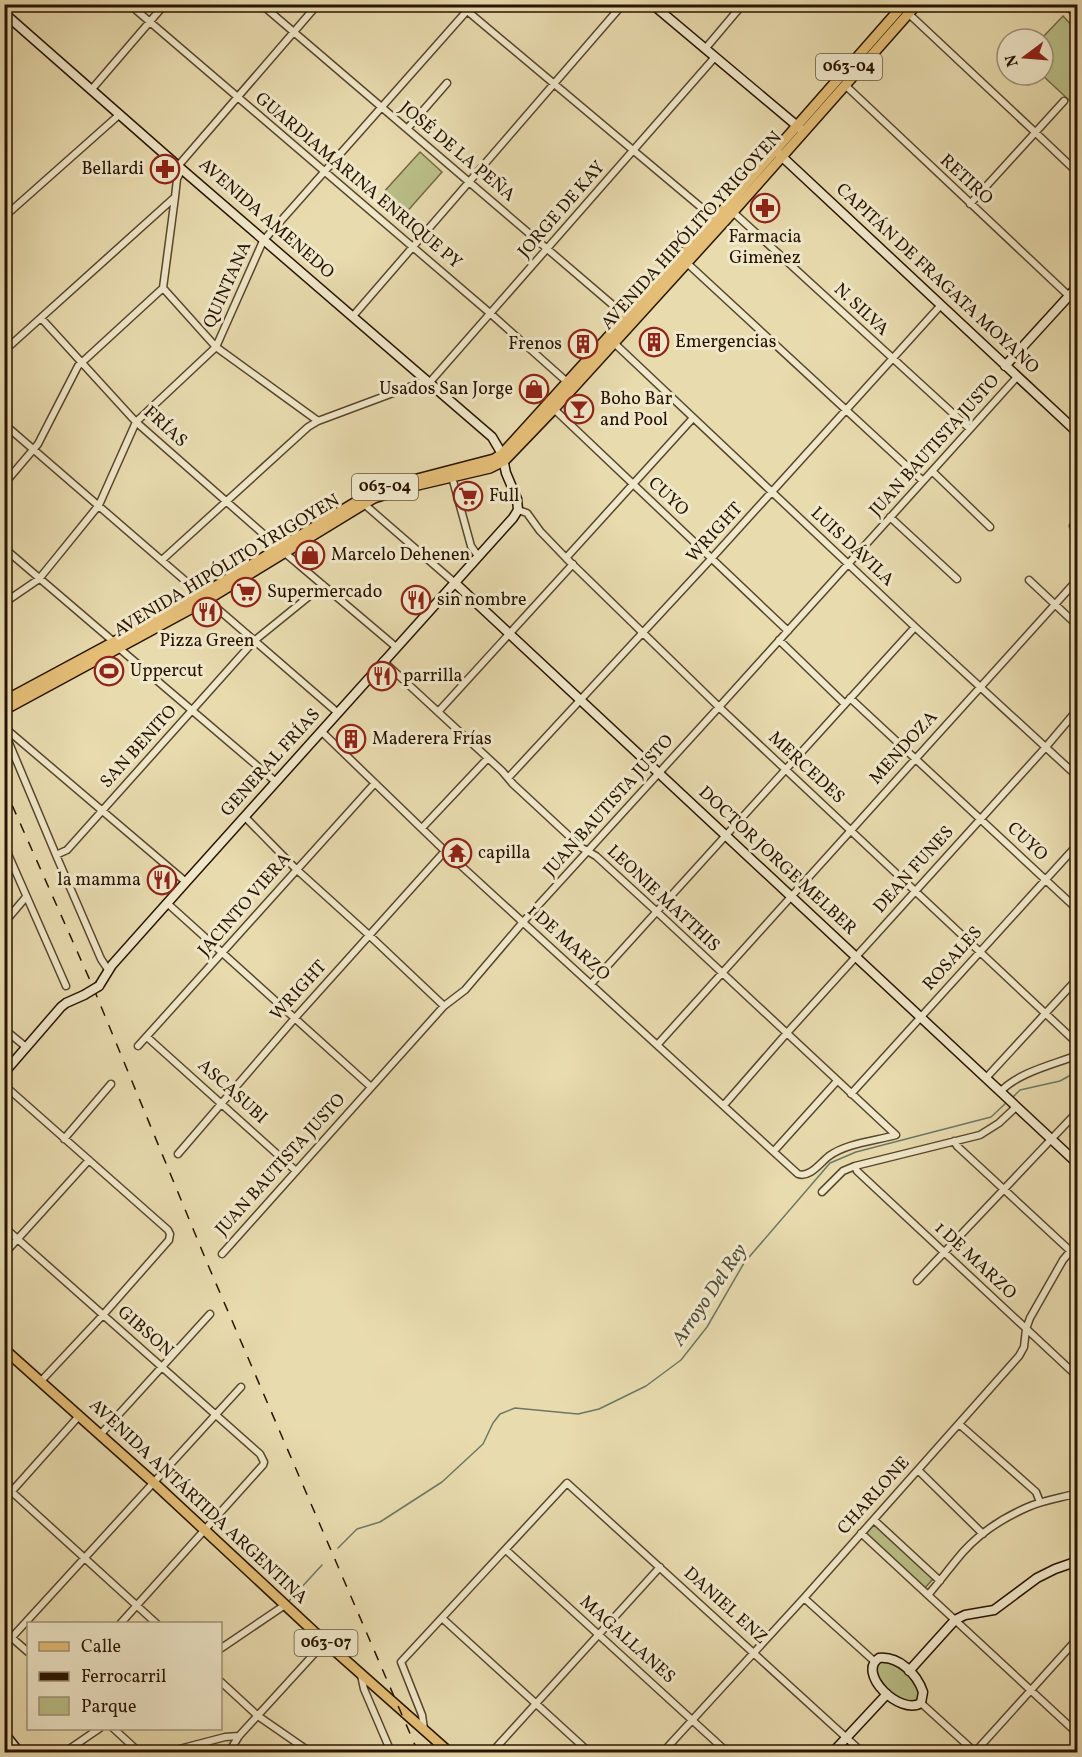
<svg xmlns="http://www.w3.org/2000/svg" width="1082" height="1757" viewBox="0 0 1082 1757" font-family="Vollkorn,serif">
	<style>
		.green { fill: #babf87; stroke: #716a44; stroke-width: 1.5 }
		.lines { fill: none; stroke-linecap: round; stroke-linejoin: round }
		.stream { stroke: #6b7866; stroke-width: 1.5 }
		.street-casing { stroke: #58462c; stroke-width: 9 }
		.secondary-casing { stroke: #281400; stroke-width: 11 }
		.primary-casing { stroke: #281400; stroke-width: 12 }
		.street { stroke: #f0e8ca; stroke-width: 6 }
		.secondary { stroke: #f0e8ca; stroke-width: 8 }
		.primary { stroke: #e4be77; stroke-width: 9 }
		.rail { stroke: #281400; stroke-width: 1.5; stroke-dasharray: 10 10; stroke-linecap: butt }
		.secondary-bridge-casing { stroke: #281400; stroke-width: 11; stroke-linecap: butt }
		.secondary-bridge { stroke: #f0e8ca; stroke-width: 8 }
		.labels { text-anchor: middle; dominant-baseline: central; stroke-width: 6; stroke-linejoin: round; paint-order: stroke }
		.shield { fill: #f0e8ca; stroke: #64543d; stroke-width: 1.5 }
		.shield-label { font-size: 16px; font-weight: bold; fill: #281400 }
		.street-label { font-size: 18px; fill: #281400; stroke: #f0e8ca }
		.poi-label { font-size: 18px; fill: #281400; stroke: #f0e8ca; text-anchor: start }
		.water-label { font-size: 20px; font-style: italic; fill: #4f4e3c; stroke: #f0e8ca }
	</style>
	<rect width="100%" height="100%" fill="#e8dbae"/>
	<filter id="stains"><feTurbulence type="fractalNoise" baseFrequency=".00333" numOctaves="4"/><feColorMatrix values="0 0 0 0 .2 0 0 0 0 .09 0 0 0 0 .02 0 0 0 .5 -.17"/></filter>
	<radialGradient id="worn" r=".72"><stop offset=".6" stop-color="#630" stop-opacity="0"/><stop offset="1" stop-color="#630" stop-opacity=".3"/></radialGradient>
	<!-- green -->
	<path class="green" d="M1063,16l14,15v21l-6,7 6,7v27l-7,8 -28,-26h1v-36h-2z
		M420,152l22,20 -38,43 -22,-21z
		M874,1524l59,55 -8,9 -59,-55z
		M883,1661c17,5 39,19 35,39 -15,6 -33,-9 -40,-22 -2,-5 -1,-10 -1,-15z"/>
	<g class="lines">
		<!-- stream -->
		<path class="stream" d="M1013,1097l7,-7 40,-9 18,-10
			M338,1548l19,-19 23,-7 62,-40 41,-38 10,-21 7,-9 15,-6 63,6 21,-5 47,-23 35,-26 26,-33 37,-64 86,-100 26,-11 135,-35 16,-15
			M288,1602l34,-37"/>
		<!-- street casing -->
		<g class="street-casing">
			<path id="street" d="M129,4l362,310 75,67
				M261,4l367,314
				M459,4l256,215
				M1065,4l13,12
				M909,14l127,119 42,40
				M705,49l38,-45
				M845,85l224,211
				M92,89l73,-85
				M407,129l40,-46
				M178,166l140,-162
				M970,204l94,-103
				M733,212l237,217
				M4,217l116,-103
				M687,263l236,218
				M163,288l53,59 102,74
				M353,316l270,-312
				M41,318l95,104 149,131 111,94
				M612,341l303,286 163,150
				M4,351l171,-154 2,-18 5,-10
				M430,382l285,-325
				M554,409l234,222
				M4,424l334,289
				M932,471l58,56
				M452,477l19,69 7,10
				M4,484l34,-40 40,-78 85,-78 12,-91
				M364,504l91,79
				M518,510l9,3 13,18 26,27 153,149 359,337
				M890,517l67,62
				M1073,526l5,5
				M4,548l110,94
				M566,558l127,-140
				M162,560l146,-133 10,-6 102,-38 6,-4
				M1029,580l49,46
				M4,603l35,-24 60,-74 37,-83 80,-75 47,-106 210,-237
				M779,640l65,63
				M120,649l156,133
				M383,661l119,110 11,13 69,64 14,8 60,55 240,224
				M850,698l228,212
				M438,712l135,-148
				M5,728l181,154
				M4,731l52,124 45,104 8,12
				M321,731l124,120 353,323c12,4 22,-11 31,-18 18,-13 46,-15 67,-21
				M508,778l203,-219 230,-254
				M245,817l51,52 73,66 75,71
				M422,828l66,-70
				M4,845l62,141
				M56,855l11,-5 187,-209 69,-56
				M167,903l204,184
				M4,923l22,-26
				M591,984l324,-357
				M4,1029l22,18
				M147,1037l149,134
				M658,1044l420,-465
				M138,1046l237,-263
				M986,1078l92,-100
				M4,1085l164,145 2,4 -1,6 -66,75 -62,66
				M1000,1092c19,-20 52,-27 78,-37
				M851,1094l227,-250
				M724,1105l62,-71 259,-286 33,-39
				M64,1139l47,-55
				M954,1141l3,5 121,112
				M774,1151l63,-70
				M178,1154l117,-136 150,-167
				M855,1166l2,5 221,206
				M822,1192l21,-21 12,-5 125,-31 19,-12 17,-16
				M4,1227l256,227 4,8 -1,3 -143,159
				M4,1254l85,-94
				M222,1254l222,-248 21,-16 58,-68 196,-215 298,-330
				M917,1281l161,-170
				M959,1424l77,68 4,10
				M100,1435l110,-121
				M918,1470l65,64
				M12,1492l145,132
				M1073,1494l5,19
				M4,1500l75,-84
				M874,1520l66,61
				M861,1533l217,201
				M506,1550l221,202
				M928,1595c12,-14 23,-29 35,-43 17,-19 42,-35 65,-45 16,-7 33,-9 50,-14
				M804,1598l70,63
				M442,1618l147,134
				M4,1631l24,21
				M4,1646l237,-259
				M220,1649l65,-44
				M361,1675l3,14 27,63
				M220,1681l38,35 52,36
				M921,1703l54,49
				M113,1728l26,24
				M424,1729l-2,-14 -21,-53 166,-179 295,269
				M65,1752l35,-24
				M168,1752l57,-15 14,-1
				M229,1752l10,-16 86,-94
				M492,1752l168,-185
				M663,1752l141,-154 215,-242 5,-9 2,-18 4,-11 33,-58 15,-18
				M975,1752l103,-114"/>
		</g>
		<!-- secondary casing -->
		<g class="secondary-casing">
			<path id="secondary" d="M652,4l150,126
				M4,13l174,153 314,271 10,17 4,19 11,26 1,11 -5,8 -327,364 -74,83 -13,21
				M777,152l301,281
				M1005,366l73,-80
				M455,583l623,581
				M4,1073l57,-66 5,-4 18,-8
				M879,1658c20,-2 38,16 44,34l-2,11c-21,13 -65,-30 -42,-45z
				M909,1671l46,-51 10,-5 29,-5 43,-32 18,-9 23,-8
				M4,1733l15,19
				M833,1752l54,-58"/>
		</g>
		<!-- primary casing -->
		<g class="primary-casing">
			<path id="primary" d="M4,701l197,-106 170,-102 23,-8 100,-26 8,-5 213,-235 189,-215
				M4,710l203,-110 167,-102 31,-10 85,-20 14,-7 50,-52 179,-197 184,-208
				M4,1349l149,133 172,160 124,110"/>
		</g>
		<!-- street -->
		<use href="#street" class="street"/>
		<!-- secondary -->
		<use href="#secondary" class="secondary"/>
		<!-- primary -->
		<use href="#primary" class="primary"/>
		<!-- rail -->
		<path class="rail" d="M4,787l89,200 115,278 210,487"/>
		<!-- secondary-bridge casing -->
		<g class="secondary-bridge-casing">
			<path id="secondary-bridge" d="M84,995l15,-9"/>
		</g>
		<!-- secondary-bridge -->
		<use href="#secondary-bridge" class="secondary-bridge"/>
	</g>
	<!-- icons -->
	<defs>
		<g id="pharmacy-ring" transform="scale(1.5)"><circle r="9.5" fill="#f0e8ca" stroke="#8f2418" stroke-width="1.5"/><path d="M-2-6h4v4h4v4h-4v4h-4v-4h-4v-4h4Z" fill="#8f2418"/></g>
		<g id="building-ring" transform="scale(1.5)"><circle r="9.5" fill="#f0e8ca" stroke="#8f2418" stroke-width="1.5"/><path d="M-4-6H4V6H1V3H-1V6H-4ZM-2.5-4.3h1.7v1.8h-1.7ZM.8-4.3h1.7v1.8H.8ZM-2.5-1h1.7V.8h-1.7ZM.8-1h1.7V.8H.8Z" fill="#8f2418"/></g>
		<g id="shop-ring" transform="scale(1.5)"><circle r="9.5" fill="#f0e8ca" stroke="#8f2418" stroke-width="1.5"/><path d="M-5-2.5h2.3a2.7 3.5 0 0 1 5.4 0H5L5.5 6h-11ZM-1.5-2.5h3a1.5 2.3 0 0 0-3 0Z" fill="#8f2418"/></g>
		<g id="bar-ring" transform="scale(1.5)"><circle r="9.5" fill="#f0e8ca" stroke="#8f2418" stroke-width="1.5"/><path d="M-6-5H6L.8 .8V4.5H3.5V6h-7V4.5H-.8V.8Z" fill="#8f2418"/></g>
		<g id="supermarket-ring" transform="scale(1.5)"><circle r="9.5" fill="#f0e8ca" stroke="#8f2418" stroke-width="1.5"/><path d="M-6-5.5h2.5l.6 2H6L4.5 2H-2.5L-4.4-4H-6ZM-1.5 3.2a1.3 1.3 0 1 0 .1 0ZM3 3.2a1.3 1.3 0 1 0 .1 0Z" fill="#8f2418"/></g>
		<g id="restaurant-ring" transform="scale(1.5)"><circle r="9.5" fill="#f0e8ca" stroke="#8f2418" stroke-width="1.5"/><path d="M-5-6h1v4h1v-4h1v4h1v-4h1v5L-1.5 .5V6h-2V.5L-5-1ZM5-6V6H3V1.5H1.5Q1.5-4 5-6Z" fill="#8f2418"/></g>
		<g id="stadium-ring" transform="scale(1.5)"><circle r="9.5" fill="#f0e8ca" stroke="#8f2418" stroke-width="1.5"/><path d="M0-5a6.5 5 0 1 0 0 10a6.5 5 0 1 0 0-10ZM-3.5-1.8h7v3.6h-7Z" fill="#8f2418"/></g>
		<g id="temple-ring" transform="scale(1.5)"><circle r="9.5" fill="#f0e8ca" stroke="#8f2418" stroke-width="1.5"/><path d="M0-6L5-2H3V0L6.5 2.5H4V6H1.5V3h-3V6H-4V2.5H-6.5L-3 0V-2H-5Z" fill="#8f2418"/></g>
	</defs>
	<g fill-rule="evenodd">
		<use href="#pharmacy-ring" x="165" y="169"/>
		<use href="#pharmacy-ring" x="765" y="208"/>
		<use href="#building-ring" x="654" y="342"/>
		<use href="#building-ring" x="583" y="344"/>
		<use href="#shop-ring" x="534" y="389"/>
		<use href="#bar-ring" x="579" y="409"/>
		<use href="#supermarket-ring" x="468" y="496"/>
		<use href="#shop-ring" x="310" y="555"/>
		<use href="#supermarket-ring" x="246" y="592"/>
		<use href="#restaurant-ring" x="416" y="600"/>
		<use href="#restaurant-ring" x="207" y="612"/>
		<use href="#stadium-ring" x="109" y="671"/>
		<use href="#restaurant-ring" x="382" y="676"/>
		<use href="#building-ring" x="351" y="739"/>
		<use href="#temple-ring" x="457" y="853"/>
		<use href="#restaurant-ring" x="162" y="880"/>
	</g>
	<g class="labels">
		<!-- shield labels -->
		<g class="shield">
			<rect x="816" y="54" width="66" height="26" rx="4.5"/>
			<rect x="352" y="474" width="66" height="26" rx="4.5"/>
			<rect x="294.5" y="1630" width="63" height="26" rx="4.5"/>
		</g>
		<g class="shield-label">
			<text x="849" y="67">063-04</text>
			<text x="385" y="487">063-04</text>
			<text x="326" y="1643">063-07</text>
		</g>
		<!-- street labels -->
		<g class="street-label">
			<text transform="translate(457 152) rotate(40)">JOSÉ DE LA PEÑA</text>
			<text transform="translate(966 180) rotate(43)">RETIRO</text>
			<text transform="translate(358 181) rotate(40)">GUARDIAMARINA ENRIQUE PY</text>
			<text transform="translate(562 210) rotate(-49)">JORGE DE KAY</text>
			<text transform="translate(266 219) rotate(41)">AVENIDA AMENEDO</text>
			<text transform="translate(692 231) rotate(-48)">AVENIDA HIPÓLITO YRIGOYEN</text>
			<text transform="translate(937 279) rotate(43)">CAPITÁN DE FRAGATA MOYANO</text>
			<text transform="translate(228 285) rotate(-66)">QUINTANA</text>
			<text transform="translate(861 310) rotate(43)">N. SILVA</text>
			<text transform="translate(165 427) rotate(42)">FRÍAS</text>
			<text transform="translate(935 446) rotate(-48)">JUAN BAUTISTA JUSTO</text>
			<text transform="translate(668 497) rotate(43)">CUYO</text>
			<text transform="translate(715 533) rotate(-48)">WRIGHT</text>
			<text transform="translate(852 547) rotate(43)">LUIS DÁVILA</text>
			<text transform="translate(227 566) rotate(-31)">AVENIDA HIPÓLITO YRIGOYEN</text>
			<text transform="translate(139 747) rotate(-48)">SAN BENITO</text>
			<text transform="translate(904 748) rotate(-48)">MENDOZA</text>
			<text transform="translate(271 763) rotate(-48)">GENERAL FRÍAS</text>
			<text transform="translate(806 768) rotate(43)">MERCEDES</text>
			<text transform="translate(609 806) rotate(-48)">JUAN BAUTISTA JUSTO</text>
			<text transform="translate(1027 842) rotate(43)">CUYO</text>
			<text transform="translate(777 861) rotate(43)">DOCTOR JORGE MELBER</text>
			<text transform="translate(914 870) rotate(-48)">DEAN FUNES</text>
			<text transform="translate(663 899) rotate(43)">LEONIE MATTHIS</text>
			<text transform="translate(245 905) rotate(-49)">JACINTO VIERA</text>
			<text transform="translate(568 943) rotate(42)">1 DE MARZO</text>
			<text transform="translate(953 959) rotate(-48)">ROSALES</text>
			<text transform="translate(299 991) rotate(-48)">WRIGHT</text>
			<text transform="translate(232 1092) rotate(42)">ASCASUBI</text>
			<text transform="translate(281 1165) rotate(-48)">JUAN BAUTISTA JUSTO</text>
			<text transform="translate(975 1261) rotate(43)">1 DE MARZO</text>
			<text transform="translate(145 1332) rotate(41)">GIBSON</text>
			<text transform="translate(874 1496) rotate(-48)">CHARLONE</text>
			<text transform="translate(198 1502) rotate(43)">AVENIDA ANTÁRTIDA ARGENTINA</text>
			<text transform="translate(725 1606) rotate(42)">DANIEL ENZ</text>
			<text transform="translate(627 1640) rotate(42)">MAGALLANES</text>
		</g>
		<!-- poi labels -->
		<g class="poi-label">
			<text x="144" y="169" text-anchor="end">Bellardi</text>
			<text x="765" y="237" text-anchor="middle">Farmacia<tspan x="765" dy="21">Gimenez</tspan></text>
			<text x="675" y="342">Emergencias</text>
			<text x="562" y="344" text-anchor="end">Frenos</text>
			<text x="513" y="389" text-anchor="end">Usados San Jorge</text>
			<text x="600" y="399">Boho Bar<tspan x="600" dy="21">and Pool</tspan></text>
			<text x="489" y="496">Full</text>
			<text x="331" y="555">Marcelo Dehenen</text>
			<text x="267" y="592">Supermercado</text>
			<text x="437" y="600">sin nombre</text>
			<text x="207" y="641" text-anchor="middle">Pizza Green</text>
			<text x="130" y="671">Uppercut</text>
			<text x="403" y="676">parrilla</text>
			<text x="372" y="739">Maderera Frías</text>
			<text x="478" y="853">capilla</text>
			<text x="141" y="880" text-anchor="end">la mamma</text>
		</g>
		<!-- water labels -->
		<g class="water-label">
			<text transform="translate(710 1295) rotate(-56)">Arroyo Del Rey</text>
		</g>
	</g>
	<!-- margin -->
	<rect width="1082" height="1757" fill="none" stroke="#e8dbae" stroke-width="24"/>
	<rect x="6" y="6" width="1070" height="1745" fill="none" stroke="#281400" stroke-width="3"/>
	<rect x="12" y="12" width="1058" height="1733" fill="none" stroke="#281400" stroke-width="1.5"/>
	<!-- legend -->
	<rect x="27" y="1622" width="195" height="108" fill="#f0e8ca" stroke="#a09379" stroke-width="1.5"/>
	<rect x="39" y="1642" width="30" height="9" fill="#e4be77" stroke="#a09379" stroke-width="1.5"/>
	<text x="81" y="1652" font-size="18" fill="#281400">Calle</text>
	<rect x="39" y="1672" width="30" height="9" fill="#281400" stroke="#a09379" stroke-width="1.5"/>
	<text x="81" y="1682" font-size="18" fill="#281400">Ferrocarril</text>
	<rect x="39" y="1697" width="30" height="18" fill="#babf87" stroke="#a09379" stroke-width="1.5"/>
	<text x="81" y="1712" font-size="18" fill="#281400">Parque</text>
	<!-- north arrow -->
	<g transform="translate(1025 57) rotate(254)"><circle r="28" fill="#f0e8ca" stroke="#a09379" stroke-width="1.5"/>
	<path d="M0-4.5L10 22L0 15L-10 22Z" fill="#8f2418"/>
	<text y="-9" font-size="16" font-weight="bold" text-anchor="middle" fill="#281400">N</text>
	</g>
	<rect width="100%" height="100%" filter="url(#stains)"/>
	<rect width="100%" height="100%" fill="url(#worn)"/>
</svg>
